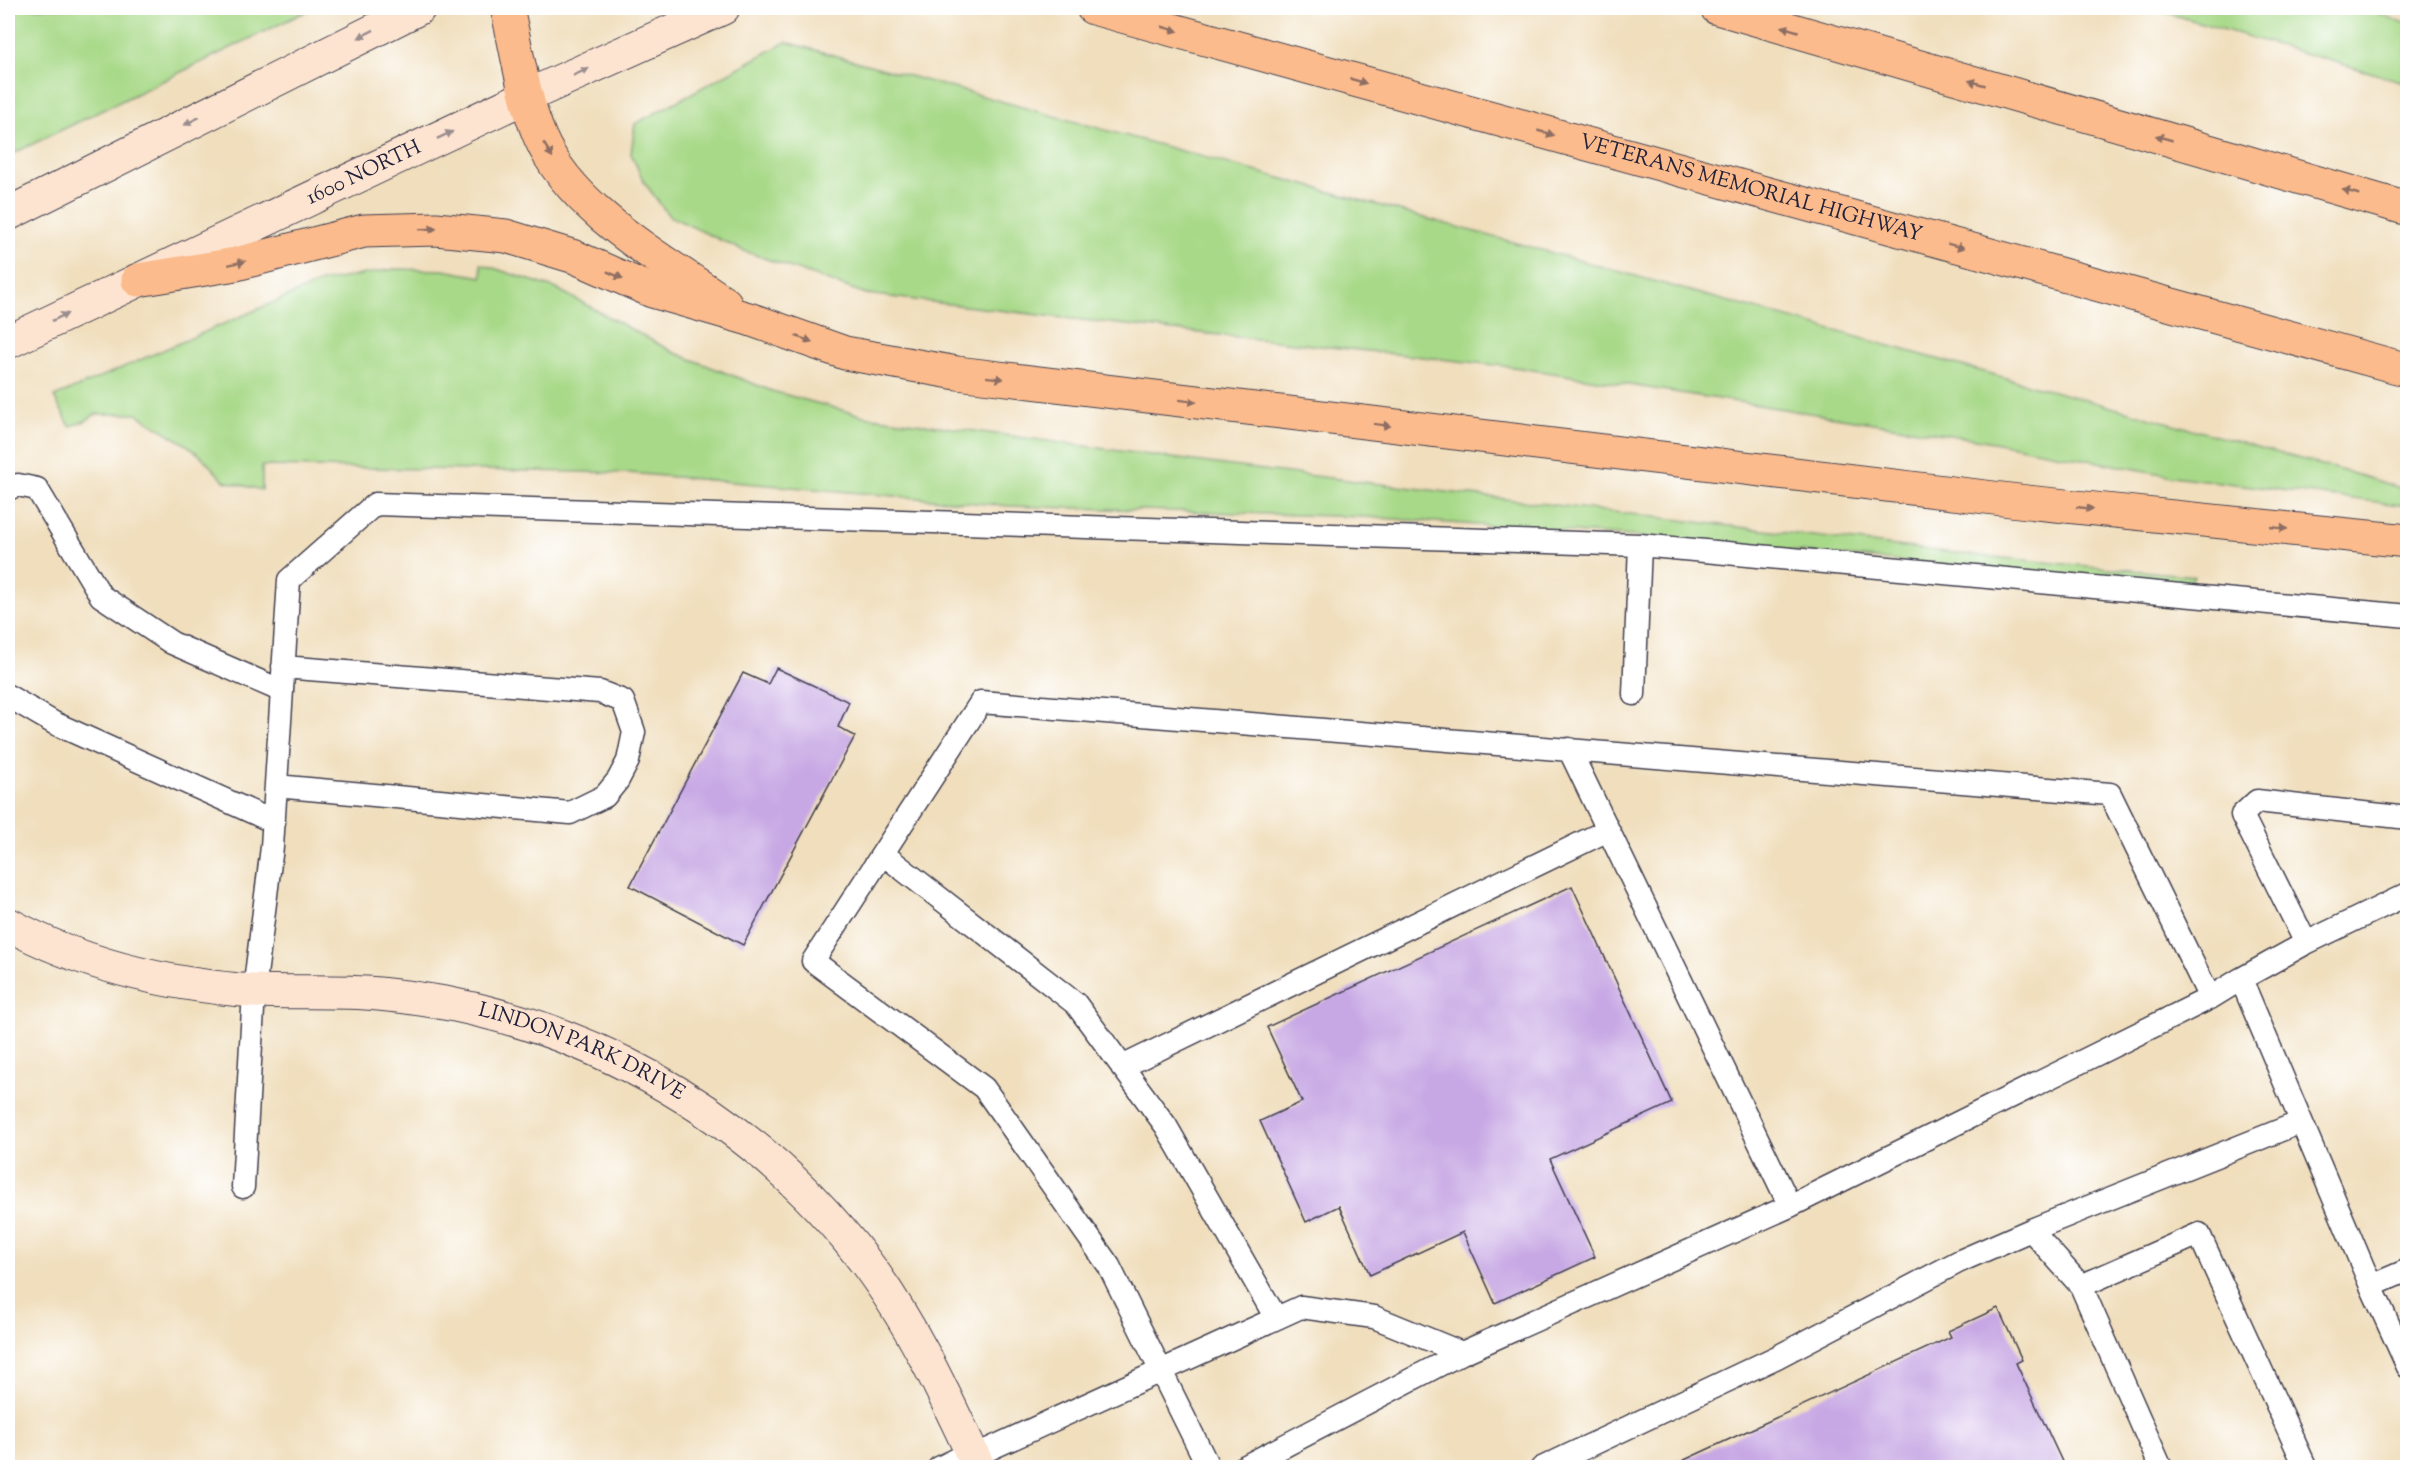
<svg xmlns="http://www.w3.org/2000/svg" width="2415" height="1475" viewBox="0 0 2415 1475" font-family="'Sorts Mill Goudy',serif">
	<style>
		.green { fill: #a8d988; stroke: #657e62; stroke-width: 1.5 }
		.building { fill: #c7a8e4 }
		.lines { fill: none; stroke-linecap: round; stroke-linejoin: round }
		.lane-casing { stroke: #413e4e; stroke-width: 25 }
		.secondary-casing { stroke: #413e4e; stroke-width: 35 }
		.highway-casing { stroke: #413e4e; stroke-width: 35 }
		.lane { stroke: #fff; stroke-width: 22 }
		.secondary { stroke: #fde4d1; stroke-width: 33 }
		.highway { stroke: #fbbb8c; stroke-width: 33 }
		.oneway { fill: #8e6e64 }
		.oneway2 { fill: #9a8d8e }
		.labels { text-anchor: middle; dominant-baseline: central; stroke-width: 4.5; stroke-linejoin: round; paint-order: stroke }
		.street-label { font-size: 21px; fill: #22223b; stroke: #fff }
	</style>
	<rect width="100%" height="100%" fill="#fff"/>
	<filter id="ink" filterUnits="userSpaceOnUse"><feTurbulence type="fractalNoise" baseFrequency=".0167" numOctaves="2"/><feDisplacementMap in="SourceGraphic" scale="12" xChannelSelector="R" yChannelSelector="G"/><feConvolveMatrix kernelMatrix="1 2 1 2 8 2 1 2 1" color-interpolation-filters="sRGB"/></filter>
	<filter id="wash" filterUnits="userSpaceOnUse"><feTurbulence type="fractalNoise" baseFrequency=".008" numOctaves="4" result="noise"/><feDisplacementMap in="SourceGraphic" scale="24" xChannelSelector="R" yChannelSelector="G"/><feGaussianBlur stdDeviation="1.35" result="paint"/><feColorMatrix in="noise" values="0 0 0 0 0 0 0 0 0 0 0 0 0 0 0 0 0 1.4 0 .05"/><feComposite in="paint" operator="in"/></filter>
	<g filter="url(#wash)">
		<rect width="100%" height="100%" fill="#f0debc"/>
		<!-- green -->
		<path class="green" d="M8,8h305l-305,148z
			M2150,8h214l43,16v59z
			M786,42l1576,434 45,14v16l-234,-30 -191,-36 -468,-73 -450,-49 -198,-24 -122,-43 -75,-35 -25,-34 -13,-28 4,-30z
			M481,264l76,25 118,64 97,38 92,25 367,50 740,89 223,21 -6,13 -546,-52 -276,-20 -356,-11 -381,-33 -367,-7v24l-38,-9 -22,-24 -15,-12 -50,-31h-41l-11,7 -15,5 -16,-29 267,-115 73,-13 49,1 39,7z"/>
		<g id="blocks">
			<!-- building -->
			<path class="building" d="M776,668l73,34 -11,25 17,9 -112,209 -113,-59 113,-213 25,11z
				M1572,886l100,217 -122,56 45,98 -100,46 -32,-71 -93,43 -31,-69 -33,16 -46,-101 42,-19 -35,-75z
				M1998,1308l24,52 -6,3 49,105h-398l284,-131 -3,-6z"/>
		</g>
	</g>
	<g filter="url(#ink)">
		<use href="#blocks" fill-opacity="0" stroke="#413e4e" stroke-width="1.5"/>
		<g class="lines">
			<!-- lane casing -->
			<g class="lane-casing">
				<path id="lane" d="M8,489l10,-4 19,4 64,107 71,47 110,48
					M1634,694l6,-149
					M8,696l46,27 220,99
					M1569,749l221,457
					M276,786l294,27 35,-17 13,-16 10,-19 6,-29 -11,-31 -23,-9 -317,-25
					M2408,818l-151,-17 -15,14 64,128 -65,36 130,307 37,81
					M883,854l193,150 90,122 110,192
					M2306,943l102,-49
					M1122,1067l486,-237
					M243,1187l11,-196 18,-144 17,-267 86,-76 1265,41 768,71
					M2031,1230l270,-108
					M2081,1286l118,-52 107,234
					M2371,1286l37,-16
					M974,1456l327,-149 73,10 88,36 328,-147 420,-208 31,-19
					M939,1468l33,-16
					M1209,1468l-100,-202 -125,-178 -171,-127 168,-259 1129,92 100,204
					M1242,1468l220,-115
					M1542,1468l235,-111 183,-96 71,-31 50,56 80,182"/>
			</g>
			<!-- secondary casing -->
			<g class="secondary-casing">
				<g id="secondary">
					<path d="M8,214l411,-206"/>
					<path id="s1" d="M8,342l519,-246 196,-88"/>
					<path id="s2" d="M8,924c75,41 160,61 246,67 41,2 83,-1 125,3 192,17 372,116 488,270 46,61 79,134 112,204"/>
				</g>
			</g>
			<!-- highway casing -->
			<g class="highway-casing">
				<g id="highway">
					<path d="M507,8c10,42 16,89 33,129 31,73 122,122 185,166"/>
					<path id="s3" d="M1093,8l1315,362"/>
					<path d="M1717,8l691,201"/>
					<path d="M138,280l98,-16 128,-33 72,-2 70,7 69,21 77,34 97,28 96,34 112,20 1070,129 381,39"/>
				</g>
			</g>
			<!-- lane -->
			<use href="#lane" class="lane"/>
			<!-- secondary -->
			<use href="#secondary" class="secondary"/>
			<!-- highway -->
			<use href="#highway" class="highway"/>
		</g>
		<!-- one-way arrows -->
		<defs><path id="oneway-solid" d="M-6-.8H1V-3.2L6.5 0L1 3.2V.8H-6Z" transform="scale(1.5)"/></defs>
		<g class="oneway">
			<use href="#oneway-solid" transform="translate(1170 29) rotate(16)"/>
			<use href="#oneway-solid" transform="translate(1790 29) rotate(-164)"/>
			<use href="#oneway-solid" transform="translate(1358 81) rotate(16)"/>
			<use href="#oneway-solid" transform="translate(1977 83) rotate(-164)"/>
			<use href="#oneway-solid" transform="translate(1546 133) rotate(16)"/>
			<use href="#oneway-solid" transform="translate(2164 138) rotate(-164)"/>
			<use href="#oneway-solid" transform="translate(548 150) rotate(58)"/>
			<use href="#oneway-solid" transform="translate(2351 192) rotate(-164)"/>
			<use href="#oneway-solid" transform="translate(428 229) rotate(-2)"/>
			<use href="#oneway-solid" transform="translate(1956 246) rotate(15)"/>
			<use href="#oneway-solid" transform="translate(237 263) rotate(-12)"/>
			<use href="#oneway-solid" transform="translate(615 275) rotate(24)"/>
			<use href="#oneway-solid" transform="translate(804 339) rotate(20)"/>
			<use href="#oneway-solid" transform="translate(995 378) rotate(7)"/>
			<use href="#oneway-solid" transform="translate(1188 401) rotate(7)"/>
			<use href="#oneway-solid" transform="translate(1382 425) rotate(7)"/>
			<use href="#oneway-solid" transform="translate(2085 508) rotate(6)"/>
			<use href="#oneway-solid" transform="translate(2279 528) rotate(6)"/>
		</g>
		<g class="oneway2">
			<use href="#oneway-solid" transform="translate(366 34) rotate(153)"/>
			<use href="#oneway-solid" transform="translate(581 72) rotate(-24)"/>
			<use href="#oneway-solid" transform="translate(192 121) rotate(153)"/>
			<use href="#oneway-solid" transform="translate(445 135) rotate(-25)"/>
			<use href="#oneway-solid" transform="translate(60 317) rotate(-25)"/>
		</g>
	</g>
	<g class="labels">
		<!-- street labels -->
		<g class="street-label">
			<text stroke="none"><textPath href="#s1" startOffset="394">1600 NORTH</textPath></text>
			<text stroke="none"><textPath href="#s3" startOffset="682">VETERANS MEMORIAL HIGHWAY</textPath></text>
			<text stroke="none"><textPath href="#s2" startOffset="594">LINDON PARK DRIVE</textPath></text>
		</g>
	</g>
	<!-- margin -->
	<rect width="2415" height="1475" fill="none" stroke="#fff" stroke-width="30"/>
</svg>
